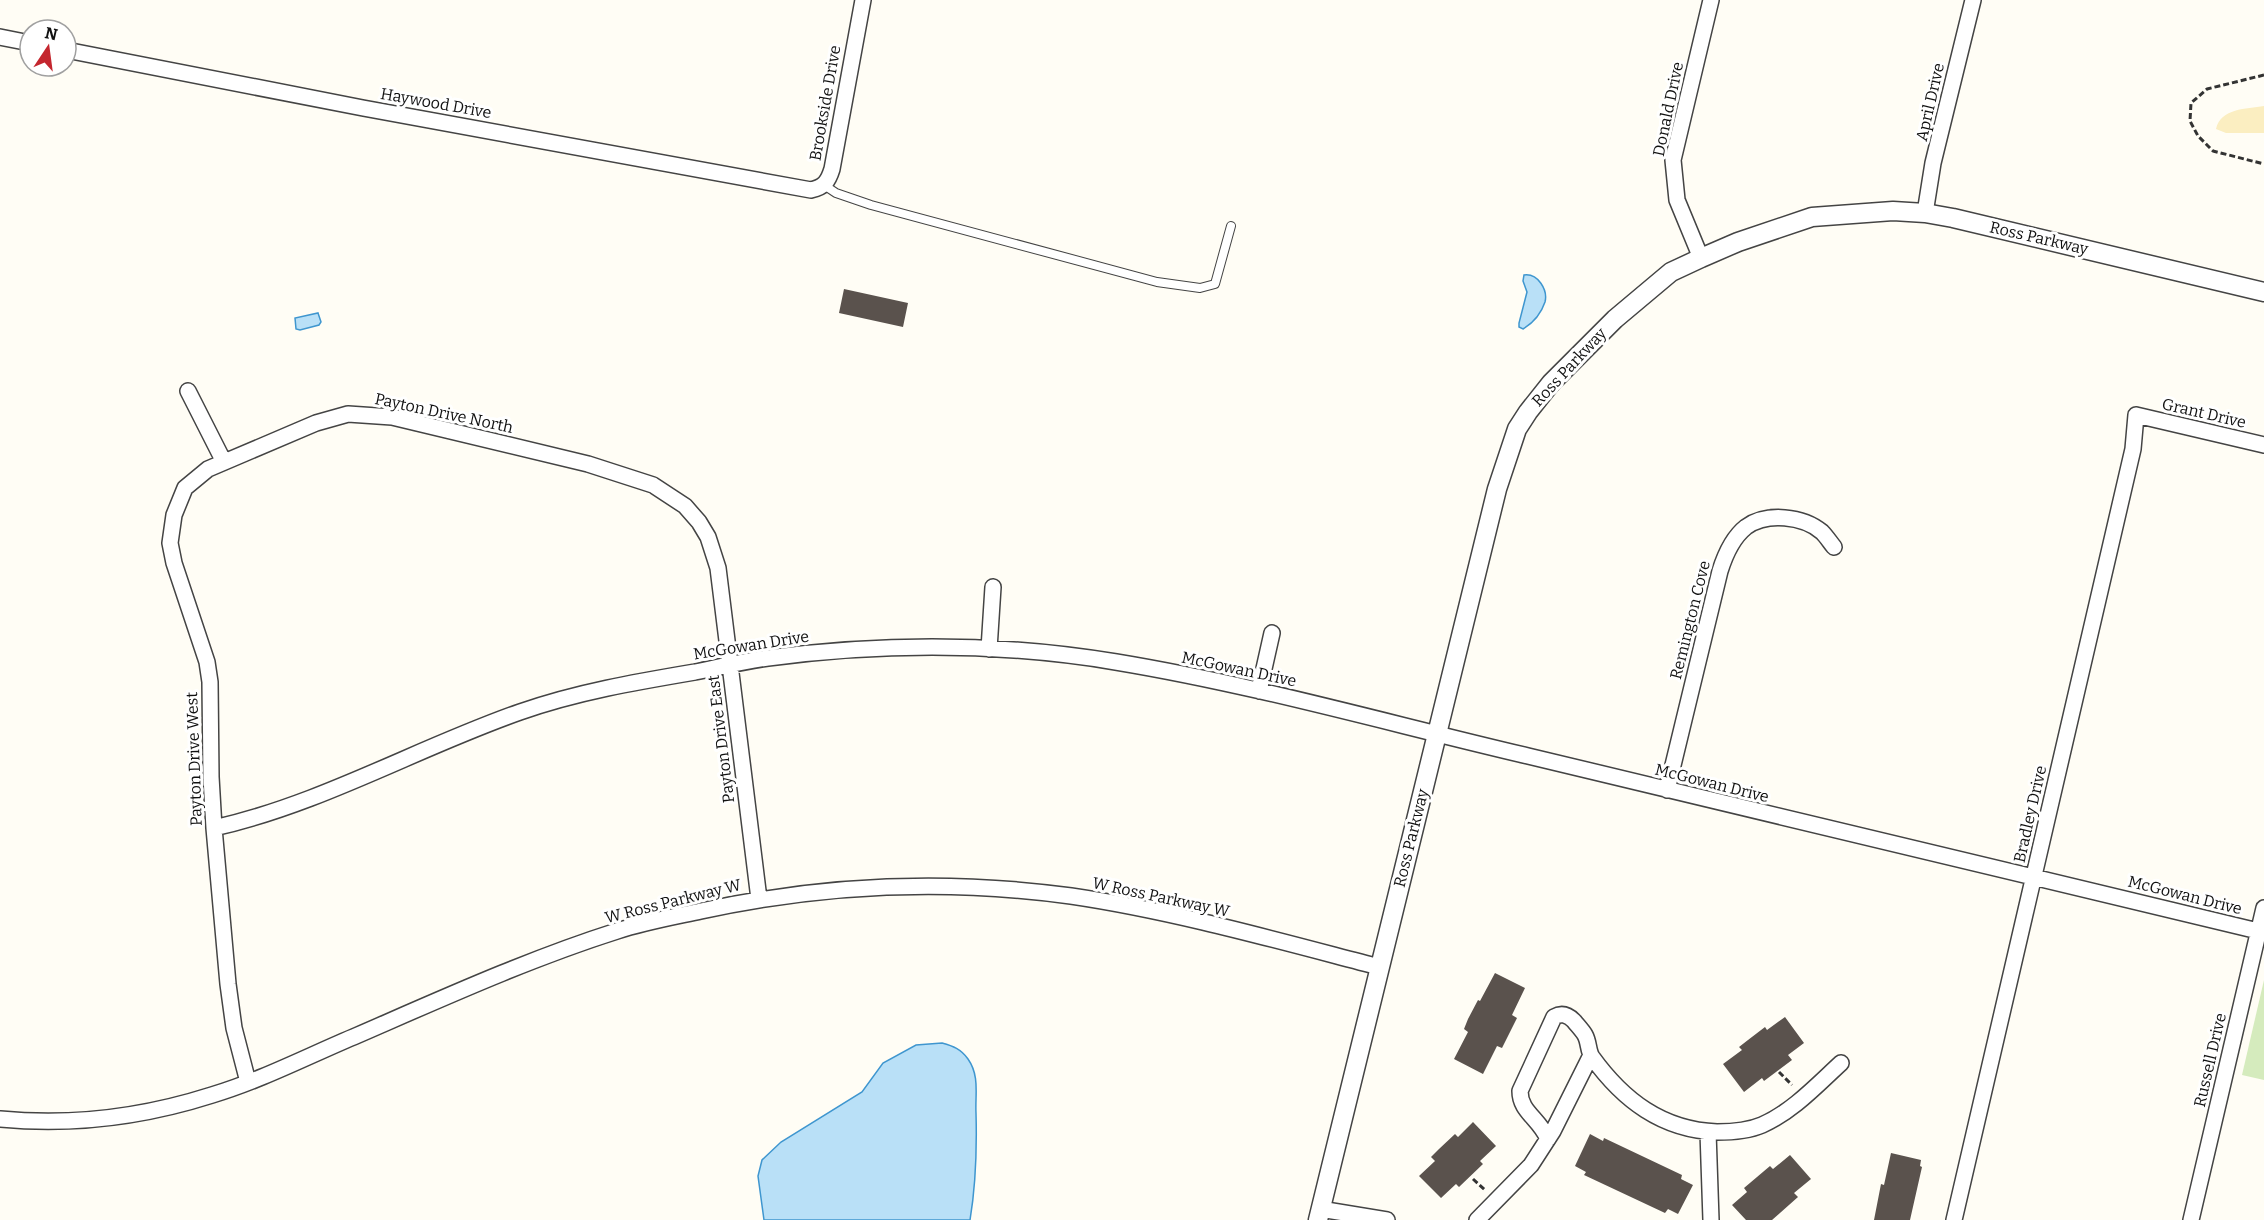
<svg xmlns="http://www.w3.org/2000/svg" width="2264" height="1220" viewBox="0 0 2264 1220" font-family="Bitter,serif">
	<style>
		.green { fill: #d5ebbd }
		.sand { fill: #fbeec1 }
		.water { fill: #b9e0f7; stroke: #3f96cf; stroke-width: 1.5 }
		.building { fill: #5a524d }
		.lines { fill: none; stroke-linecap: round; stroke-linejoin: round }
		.service-casing { stroke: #444; stroke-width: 10 }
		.minor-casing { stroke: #444; stroke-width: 18 }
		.tertiary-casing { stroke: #444; stroke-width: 21 }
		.path { stroke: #333; stroke-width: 3; stroke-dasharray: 6 3; stroke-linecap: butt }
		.service { stroke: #fff; stroke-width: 8 }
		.minor { stroke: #fff; stroke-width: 15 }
		.tertiary { stroke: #fff; stroke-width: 18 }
		.labels { text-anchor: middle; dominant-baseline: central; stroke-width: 6; stroke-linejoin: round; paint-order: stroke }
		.street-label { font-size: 16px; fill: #111; stroke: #fff }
	</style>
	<rect width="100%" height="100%" fill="#fffdf5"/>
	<!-- green -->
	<path class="green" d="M2264,980v100l-22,-5z"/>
	<!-- sand -->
	<path class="sand" d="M2264,106v27h-38l-10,-4c5,-21 30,-20 48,-23z"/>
	<!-- water -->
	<path class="water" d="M1524,275c14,-2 24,15 21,27 -4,12 -12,21 -22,27l-4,-2v-4l8,-31 -4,-11z
		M318,313l3,9 -2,3 -19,5 -4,-1 -1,-11z
		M942,1043c11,3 19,6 26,16 12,17 7,36 8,54 1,37 0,71 -6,107h-206l-6,-44 4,-16 19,-18 81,-50 21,-29 33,-18z"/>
	<!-- building -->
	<path class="building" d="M844,289l64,14 -5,24 -64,-14z
		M1495,973l30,15 -13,27 5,3 -15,30 -5,-2 -14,28 -29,-15 14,-27 -4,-3 4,-10 10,-19 2,1z
		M1785,1017l19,26 -16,12 4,5 -28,21 -2,-3 -18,14 -21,-28 19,-14 -3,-3 9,-7 17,-13 2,3z
		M1473,1122l23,24 -16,15 3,3 -24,23 -3,-3 -15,14 -22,-22 16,-15 -4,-4 8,-8 16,-15 3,3z
		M1590,1134l13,7 1,-3 78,37 -1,4 12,6 -15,29 -10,-5 -3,4 -81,-38 2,-3 -11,-6z
		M1891,1153l30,7 -1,6 2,1 -12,53h-36l7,-36 3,1z
		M1790,1155l21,24 -17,14 4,4 -26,23h-26l-14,-15 15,-13 -3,-4 26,-22 3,3z"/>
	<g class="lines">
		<!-- service casing -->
		<g class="service-casing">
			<path id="service" d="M824,185l12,8 35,12 286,77 43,6 15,-4 16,-58"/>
		</g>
		<!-- minor casing -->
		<g class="minor-casing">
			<path id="minor" d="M0,37l30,6
				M66,50l297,58 448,82c13,-3 17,-8 21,-21l31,-169
				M1925,213l8,-50 40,-163
				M1701,258l-24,-58 -4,-40 38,-160
				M188,391l36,71
				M989,649l4,-62
				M1259,691l13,-58
				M1667,790l53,-219c5,-16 12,-33 26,-44 21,-15 57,-11 76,5 4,4 8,10 12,15
				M214,828c107,-24 203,-80 306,-116 57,-20 116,-30 175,-40 25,-5 49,-11 73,-14 114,-15 234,-15 348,4 139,23 275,62 412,94 244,59 487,119 730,175
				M248,1082l-14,-54 -6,-44 -14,-156 -3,-51 -1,-95 -3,-20 -33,-99 -4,-20 4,-28 11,-27 23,-19 108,-46 32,-9 44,3 196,47 65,21 32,21 14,16 9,15 10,31 41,331
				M0,1119c72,7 143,-2 212,-24 50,-15 98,-40 146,-60 85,-37 171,-76 259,-104 28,-9 56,-14 84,-20 124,-27 245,-32 370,-15 102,15 208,45 308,71
				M1708,1132l3,88
				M1548,1139c-9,-21 -28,-27 -28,-48l34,-74c7,-4 13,-3 20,4 3,4 8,9 11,14 4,7 3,16 7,22 31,43 70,73 125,75 15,0 31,-1 45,-7 30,-13 55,-40 79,-62
				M1320,1209l67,11
				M1477,1220l54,-55 22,-34 38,-76
				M1954,1220l179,-771 3,-34 128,30
				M2191,1220l73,-312"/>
		</g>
		<!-- tertiary casing -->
		<g class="tertiary-casing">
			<path id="tertiary" d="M1318,1220l179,-731 20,-60 11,-17 23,-29 64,-64 56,-47 30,-14 37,-16 74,-25 81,-6 32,2 28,5 311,74"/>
		</g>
		<!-- path -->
		<path class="path" d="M2264,75l-57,14 -16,14 -1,18 8,15 15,15 51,13
			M1779,1072l13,13
			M1473,1179l12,11"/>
		<!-- service -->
		<use href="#service" class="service"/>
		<!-- minor -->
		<use href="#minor" class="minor"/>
		<!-- tertiary -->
		<use href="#tertiary" class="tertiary"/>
	</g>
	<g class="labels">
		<!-- street labels -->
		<g class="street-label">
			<text transform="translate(1930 102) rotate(-77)">April Drive</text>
			<text transform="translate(436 103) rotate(10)">Haywood Drive</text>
			<text transform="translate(825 103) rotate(-80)">Brookside Drive</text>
			<text transform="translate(1668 109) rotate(-78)">Donald Drive</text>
			<text transform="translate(2039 238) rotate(13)">Ross Parkway</text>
			<text transform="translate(1569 367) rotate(-47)">Ross Parkway</text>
			<text transform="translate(444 413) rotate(12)">Payton Drive North</text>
			<text transform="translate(2204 413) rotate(13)">Grant Drive</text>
			<text transform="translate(1690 620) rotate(-76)">Remington Cove</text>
			<text transform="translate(751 645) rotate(-9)">McGowan Drive</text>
			<text transform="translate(1239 669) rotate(12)">McGowan Drive</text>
			<text transform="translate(721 739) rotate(-97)">Payton Drive East</text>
			<text transform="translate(194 759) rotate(-92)">Payton Drive West</text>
			<text transform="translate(1712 783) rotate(14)">McGowan Drive</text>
			<text transform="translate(2030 814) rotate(-77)">Bradley Drive</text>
			<text transform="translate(1411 838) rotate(-76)">Ross Parkway</text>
			<text transform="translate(2185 895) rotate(14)">McGowan Drive</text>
			<text transform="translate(1161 897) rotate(12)">W Ross Parkway W</text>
			<text transform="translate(673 901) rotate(-14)">W Ross Parkway W</text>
			<text transform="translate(2210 1060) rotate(-77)">Russell Drive</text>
		</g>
	</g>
	<!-- north arrow -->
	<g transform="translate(48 48) rotate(13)"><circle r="28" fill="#ffffff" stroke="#a0a0a0" stroke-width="1.5"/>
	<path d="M0-4.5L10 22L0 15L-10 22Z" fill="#c4262e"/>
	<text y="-9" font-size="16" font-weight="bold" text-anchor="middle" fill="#111111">N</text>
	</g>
</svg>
